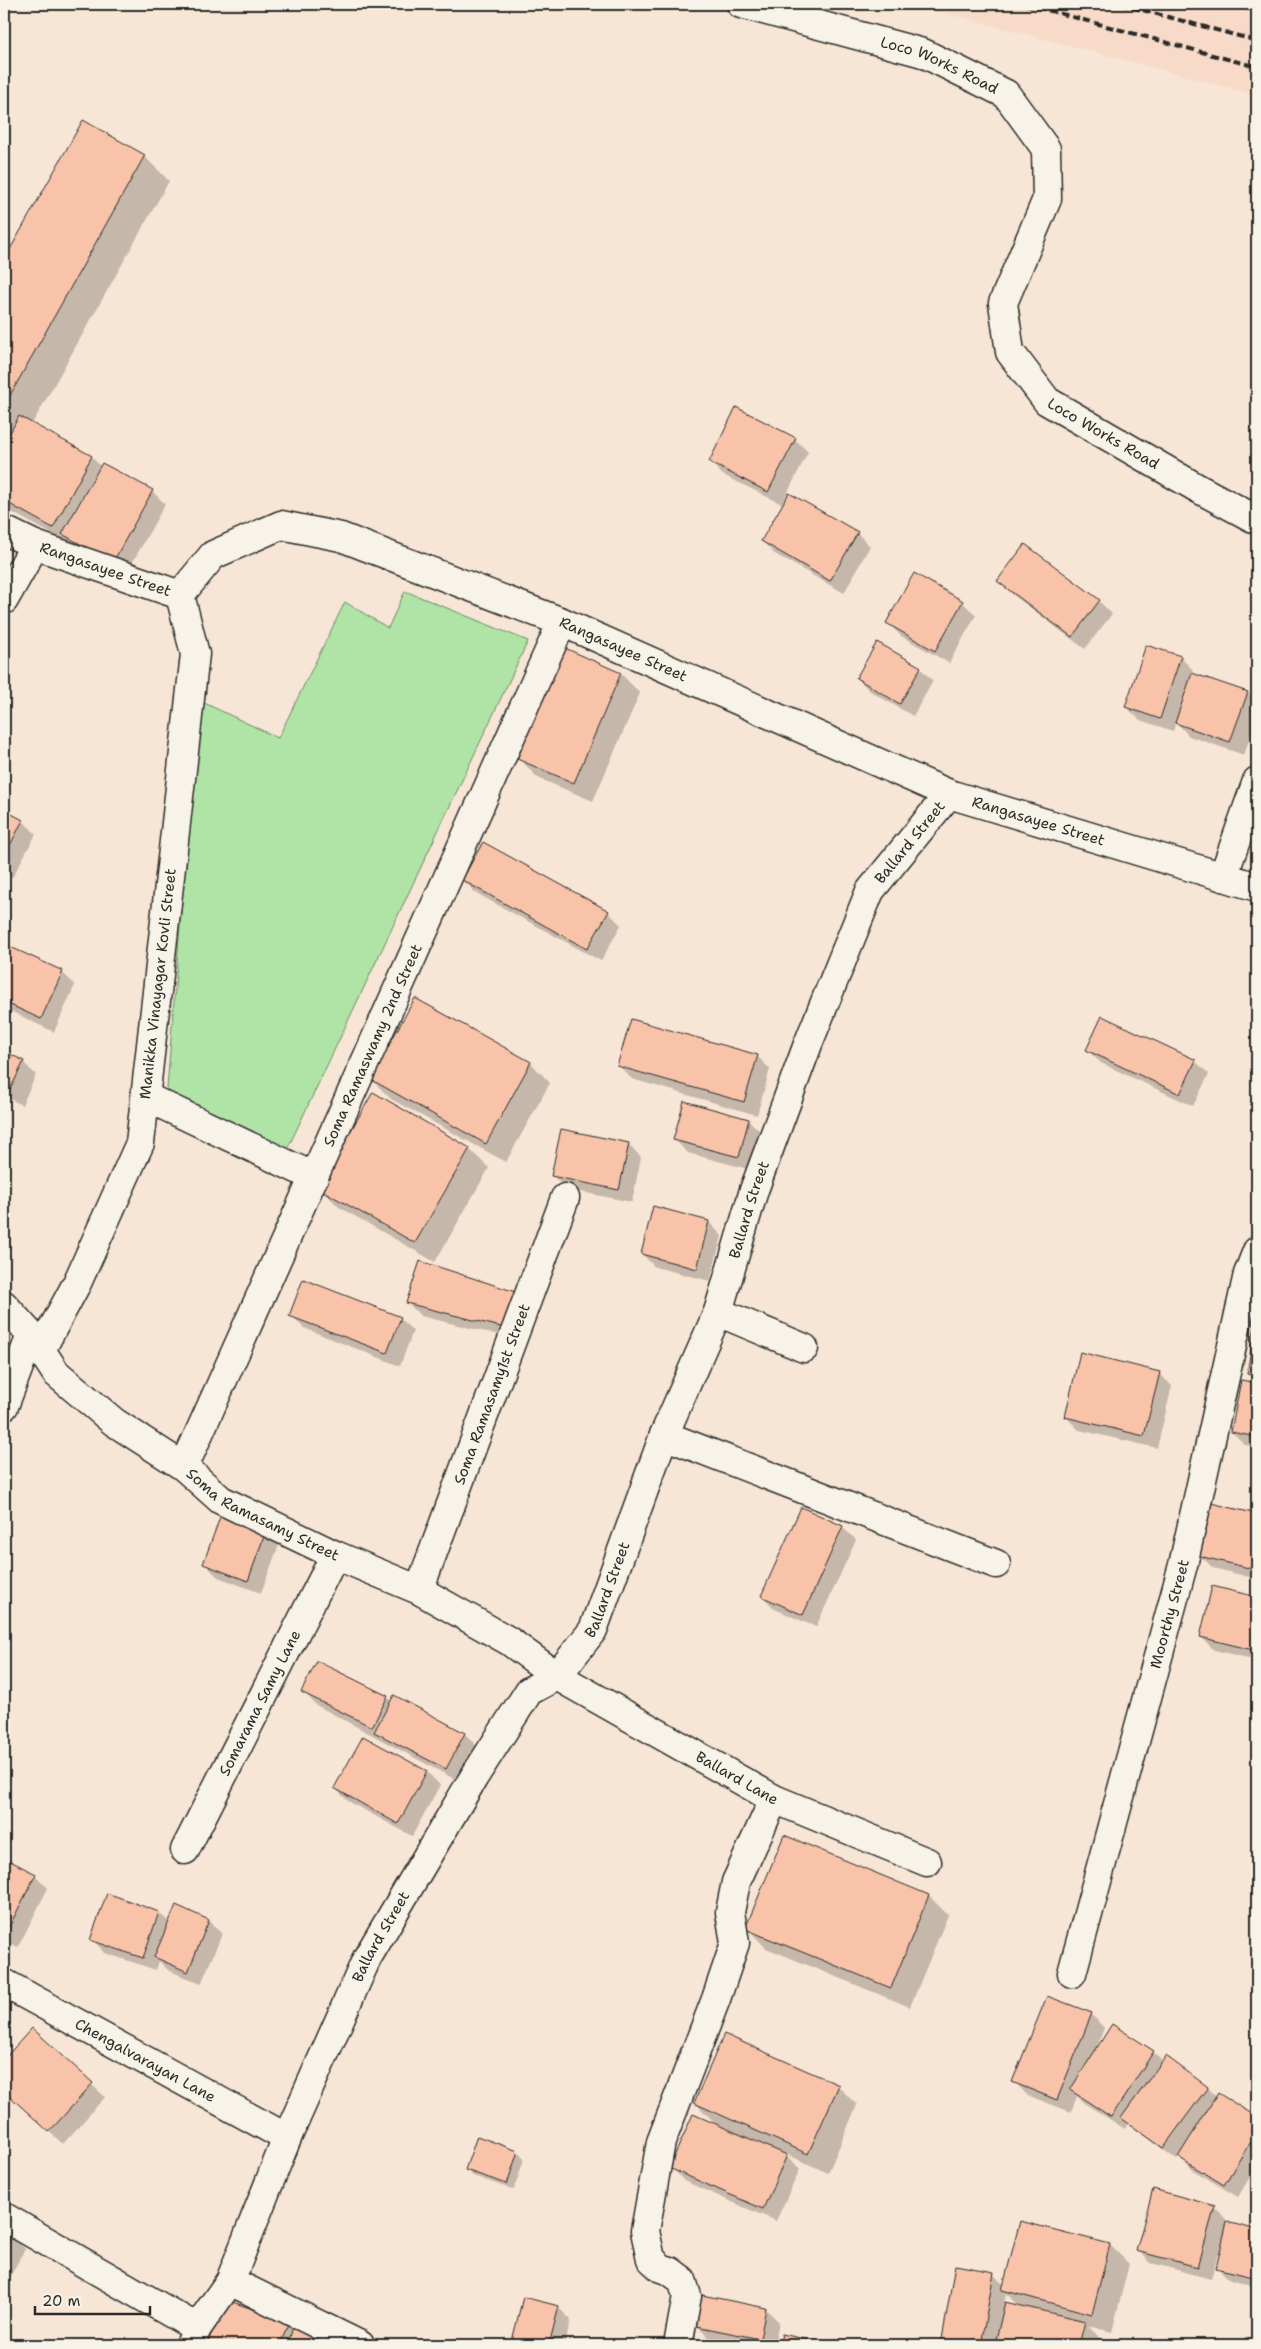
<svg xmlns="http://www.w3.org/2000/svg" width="1261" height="2349" viewBox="0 0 1261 2349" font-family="'Shantell Sans',sans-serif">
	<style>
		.built { fill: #f7dbc8 }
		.green { fill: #afe4a6; stroke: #6d8868 }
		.shadow { fill: #0003; fill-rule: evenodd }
		.building { fill: #f8c3a9; stroke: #2b2b2b }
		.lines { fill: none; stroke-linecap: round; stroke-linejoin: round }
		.minor-casing { stroke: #2b2b2b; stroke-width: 31 }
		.tertiary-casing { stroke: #2b2b2b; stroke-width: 31 }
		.minor { stroke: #f7f3e8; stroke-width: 28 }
		.tertiary { stroke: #f7f3e8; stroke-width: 28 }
		.rail { stroke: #2b2b2b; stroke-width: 4; stroke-dasharray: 8 4; stroke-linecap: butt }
		.labels { text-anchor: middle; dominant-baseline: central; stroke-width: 4; stroke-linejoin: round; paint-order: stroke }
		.street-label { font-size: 15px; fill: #2b2b2b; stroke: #f7f3e8 }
	</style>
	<rect width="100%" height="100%" fill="#f7e5d5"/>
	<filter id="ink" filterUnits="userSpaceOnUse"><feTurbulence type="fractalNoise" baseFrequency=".02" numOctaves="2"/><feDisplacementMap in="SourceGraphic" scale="10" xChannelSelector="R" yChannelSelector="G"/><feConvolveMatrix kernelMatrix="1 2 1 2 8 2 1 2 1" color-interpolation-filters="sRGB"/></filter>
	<g filter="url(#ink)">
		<!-- built -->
		<path class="built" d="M912,4h345v91z"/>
		<!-- green -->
		<path class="green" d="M405,591l123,50 -243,513 -119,-53 32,-401 80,38 67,-136 43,26z"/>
		<!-- shadow -->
		<path class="shadow" d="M83,122l61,34 25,25 -137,243 60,33 9,10 51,24 13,13 -39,70 -122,-66v-245z
			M795,439l13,13 -26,52 75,29 13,13 -26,47 -69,-39 -13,-13 22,-36 -61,-30 -13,-13z
			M999,580l100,21 13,13 -27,35 -73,-55z
			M962,602l14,13 -27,48 -48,-27 -13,-13z
			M1180,657l13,13 -1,4 56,19 9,10v13l-13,39 -55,-19 -13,-14 -3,9 -33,-11 -14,-13z
			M920,668l13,13 -20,35 -43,-25 -13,-13z
			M621,674l19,19 -47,108 -55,-23 -19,-20z
			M4,811l19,10 13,13 -24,44 -8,-4z
			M463,880l145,32 13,13 -20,36 -125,-68z
			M4,946l58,26 13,13 -21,47 -50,-24z
			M415,1000l116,63 19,20 -44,79 -115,-63 -20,-20z
			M1087,1050l108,11 14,13 -16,32 -92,-43z
			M4,1053l19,9 13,13 -14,30 -18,-9z
			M757,1056l13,13 -13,46 -125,-36 -13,-13z
			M748,1120l14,13 -10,37 -64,-17 -13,-13z
			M628,1144l13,13 -9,45 -66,-13 -13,-13z
			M469,1149l20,19 -54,94 -96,-55 -19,-19z
			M654,1208l55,14 13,14 -12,45 -55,-14 -13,-13z
			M408,1303l130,6 -11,33 -106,-26z
			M291,1315l109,3 13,13 -13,35 -96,-38z
			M1257,1320v63l-9,-9z
			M1159,1373l13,13 -15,62 -78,-18 -13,-13z
			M1242,1381l15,3v63l-12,-2 -13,-13z
			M1212,1504l45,12v63l-44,-11 -13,-13z
			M224,1511l57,28 -20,54 -43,-16 -13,-13z
			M842,1527l14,13 -40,87 -41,-18 -13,-13z
			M1213,1588l44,11v61l-43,-10 -13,-13z
			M303,1691l84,6 5,5 3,-5 70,37 13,13 -18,35 -144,-77z
			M363,1738l64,34 13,13 -28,51 -64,-35 -13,-13z
			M784,1837l145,59 19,19 -38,92 -144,-59 -19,-20z
			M4,1859l31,16 13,13 -30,59 -14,-7z
			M108,1895l51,18 11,10 7,-16 32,14 13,13 -21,50 -33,-14 -9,-9 -3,9 -51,-17 -13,-14z
			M1091,2014l13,14 -9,24h58l10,10 44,26 9,9 2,-2 39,23v47l-19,32 -45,-27 -13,-13 -3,3 -49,-37 -3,6 -41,-26 -7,-7 -6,16 -44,-17 -13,-14z
			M32,2030l73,67 -42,47 -59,-53v-30z
			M838,2086l19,19 -29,68 -44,-20 16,16 -24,52 -92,-40 -13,-14 47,-41 -23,-23z
			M518,2152l6,7 -10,31 -41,-14 -6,-6z
			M1214,2207l13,13 -1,4 31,8v55l-27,-7 -13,-13 3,-13h-2l-7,25 -60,-16 -13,-13z
			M1021,2222l89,23 19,19 -17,68 -24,-6 16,16 -1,3h-161l14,-78 37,7 11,11zM1006,2293l13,13 -15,-3z
			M4,2231l8,5 13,13 -21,39z
			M524,2298l34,9 13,13 -6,25h-53z
			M225,2300l63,23 6,6 60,16h-145z
			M766,2309l13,13 -5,23h-30l-34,-7 -13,-13z"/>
		<!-- building -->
		<path class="building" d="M83,120l62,35 -141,251v-146z
			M736,407l60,31 -28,54 -59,-30z
			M19,416l73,40 -39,72 -49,-27v-57z
			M102,463l51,27 -40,72 -51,-28z
			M789,493l69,39 -28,49 -69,-40z
			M1025,544l75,56 -28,37 -75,-56z
			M914,573l49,28 -28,50 -49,-28z
			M877,642l44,25 -21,37 -44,-26z
			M1146,645l35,11 -21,63 -35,-12z
			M565,648l56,25 -47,110 -57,-24z
			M1192,673l56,19 -18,50 -55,-19z
			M4,810l19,10 -19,37z
			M483,842l126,69 -22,38 -125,-69z
			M4,944l59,27 -22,48 -37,-17z
			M415,998l116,64 -45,82 -116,-65z
			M1102,1016l94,44 -16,34 -94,-44z
			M631,1019l127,36 -14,47 -127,-36z
			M4,1051l20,10 -15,31 -5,-2z
			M373,1092l97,56 -55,95 -97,-55z
			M684,1101l65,18 -10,38 -66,-17z
			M561,1129l68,14 -10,47 -68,-14z
			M653,1206l56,15 -12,48 -56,-15z
			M420,1261l105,34 -12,35 -107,-27z
			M303,1279l98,38 -14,36 -98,-37z
			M1257,1312v64l-10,-2z
			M1080,1352l80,20 -16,64 -79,-19z
			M1241,1380l16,3v54l-26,-5z
			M1211,1503l46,11v56l-58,-14z
			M801,1507l42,19 -40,89 -42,-19z
			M223,1509l45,16 -20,56 -45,-17z
			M1212,1586l45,11v54l-57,-14z
			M317,1661l71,35 -16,31 -71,-35z
			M394,1695l71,38 -19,36 -72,-37z
			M363,1736l64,35 -29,53 -64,-36z
			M784,1835l145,60 -38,93 -146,-59z
			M4,1858l32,16 -31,61 -1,-1z
			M107,1893l52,19 -16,46 -53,-18z
			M176,1905l33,15 -21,52 -34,-15z
			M1047,1996l45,17 -35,87 -45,-18z
			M1112,2024l42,27 -43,66 -41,-27z
			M32,2028l61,55 -44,49 -45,-41v-32z
			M724,2034l115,51 -31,69 -114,-51z
			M1166,2056l42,31 -45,61 -42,-30z
			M1218,2093l39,24v14l-33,54 -46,-28z
			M693,2114l94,41 -24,54 -94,-41z
			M477,2136l41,15 -11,33 -42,-14z
			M1153,2189l62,17 -17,61 -62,-16z
			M1020,2221l90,23 -18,70 -90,-24z
			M1227,2222l30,8v48l-41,-10z
			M4,2230l9,5 -9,16z
			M955,2265l39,7 -13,73h-40z
			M702,2295l64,13 -6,31 -64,-13z
			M523,2297l36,9 -10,39h-38z
			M224,2299l65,23 -9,23h-73z
			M1005,2302l80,19 -6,24 -84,-1z
			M293,2326l62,19h-67z
			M782,2334l49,11h-52z"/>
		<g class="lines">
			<!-- minor casing -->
			<g class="minor-casing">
				<g id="minor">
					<path id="s1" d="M4,530l31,15 145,50 33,-40 68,-30 60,12 221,85 387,172 308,93"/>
					<path d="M4,600l31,-55"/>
					<path d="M1223,877l34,-96"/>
					<path d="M146,1097l168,80"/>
					<path id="s2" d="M4,1305l27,30 25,38 58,49 70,45 37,33 114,55 84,35 90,51 48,35 217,123 153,63"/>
					<path d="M718,1312l86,36"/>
					<path id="s3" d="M40,1352l37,-69 63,-140 55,-489 -15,-59"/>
					<path d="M4,1406l27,-71"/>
					<path d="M664,1435l332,129"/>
					<path id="s4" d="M184,1467l378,-845"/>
					<path id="s5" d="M419,1590l146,-392"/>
					<path id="s6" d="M185,1850l150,-295"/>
					<path id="s7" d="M1072,1973l111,-408 65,-291 9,-23"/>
					<path id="s8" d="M4,1983l283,155"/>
					<path d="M4,2217l193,111"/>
					<path d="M230,2281l130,64"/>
					<path id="s9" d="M190,2345l7,-17 33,-47 57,-143 80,-180 107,-181 55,-86 28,-15 36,-46 71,-195 54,-123 36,-122 54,-146 62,-153 79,-97"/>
					<path d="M678,2345l9,-49 -5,-16 -12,-9 -9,-3 -10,-9 -6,-28 16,-89 55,-143 19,-56 -5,-31 6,-30 38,-83"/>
				</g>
			</g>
			<!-- tertiary casing -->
			<g class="tertiary-casing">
				<g id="tertiary">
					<path id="s10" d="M741,4l182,49 83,41 40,55 1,50 -44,104 7,49 37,49 152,88 58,31"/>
				</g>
			</g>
			<!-- minor -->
			<use href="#minor" class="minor"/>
			<!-- tertiary -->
			<use href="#tertiary" class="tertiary"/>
			<!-- rail -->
			<path class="rail" d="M1025,4l232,63
				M1120,4l137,37
				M1229,4l28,7"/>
		</g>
	</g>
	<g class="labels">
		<!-- street labels -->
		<g class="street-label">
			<text stroke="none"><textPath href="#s10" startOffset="208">Loco Works Road</textPath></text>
			<text stroke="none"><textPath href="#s10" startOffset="688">Loco Works Road</textPath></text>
			<text stroke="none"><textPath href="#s1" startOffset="109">Rangasayee Street</textPath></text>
			<text stroke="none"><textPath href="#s1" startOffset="679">Rangasayee Street</textPath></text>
			<text stroke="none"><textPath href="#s1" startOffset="1129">Rangasayee Street</textPath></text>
			<text stroke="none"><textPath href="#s9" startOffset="1682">Ballard Street</textPath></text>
			<text stroke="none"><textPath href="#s3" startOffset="392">Manikka Vinayagar Kovli Street</textPath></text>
			<text stroke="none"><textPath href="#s4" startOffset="462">Soma Ramaswamy 2nd Street</textPath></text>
			<text stroke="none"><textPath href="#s9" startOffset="1278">Ballard Street</textPath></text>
			<text stroke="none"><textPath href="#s5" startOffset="209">Soma Ramasamy1st Street</textPath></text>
			<text stroke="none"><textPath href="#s2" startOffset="338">Soma Ramasamy Street</textPath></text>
			<text stroke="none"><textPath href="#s9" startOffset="872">Ballard Street</textPath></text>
			<text stroke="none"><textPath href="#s7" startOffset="372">Moorthy Street</textPath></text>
			<text stroke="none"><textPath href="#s6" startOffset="165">Somarama Samy Lane</textPath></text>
			<text stroke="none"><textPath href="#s2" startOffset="882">Ballard Lane</textPath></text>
			<text stroke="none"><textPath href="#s9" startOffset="452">Ballard Street</textPath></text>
			<text stroke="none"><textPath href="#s8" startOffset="161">Chengalvarayan Lane</textPath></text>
		</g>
	</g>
	<!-- margin -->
	<rect width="1261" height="2349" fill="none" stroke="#f7f3e8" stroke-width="20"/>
	<rect x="10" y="10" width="1241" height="2329" fill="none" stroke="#2b2b2b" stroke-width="2" filter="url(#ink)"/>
	<!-- scale -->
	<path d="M35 2306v8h115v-8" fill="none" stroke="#2b2b2b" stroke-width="2.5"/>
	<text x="42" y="2306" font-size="15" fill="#2b2b2b" stroke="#f7f3e8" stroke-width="4" paint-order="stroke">20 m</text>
</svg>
